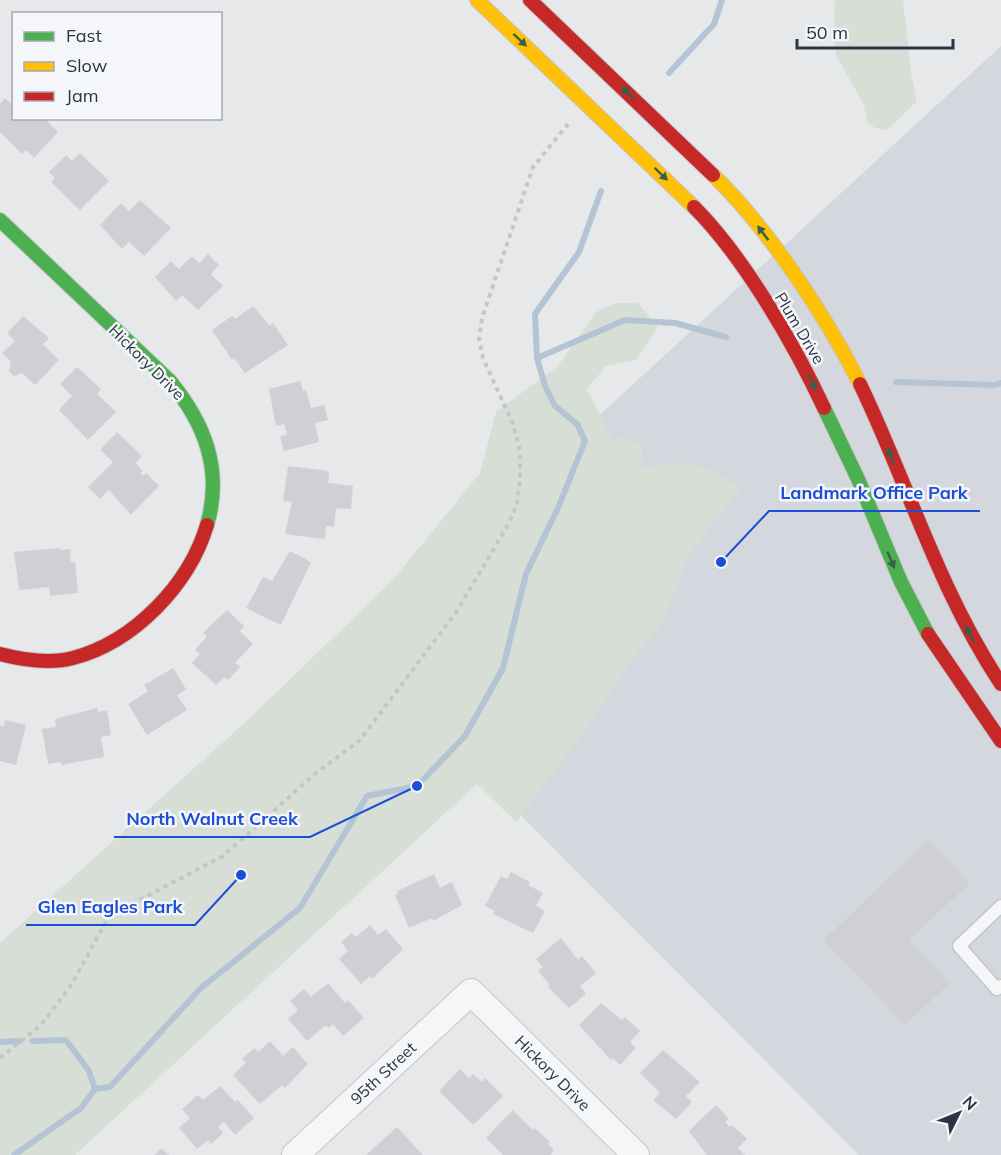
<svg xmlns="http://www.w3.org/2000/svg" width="1001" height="1155" viewBox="0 0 1001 1155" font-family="Mulish,sans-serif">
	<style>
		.built { fill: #d4d7dd }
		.green { fill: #d6ded6 }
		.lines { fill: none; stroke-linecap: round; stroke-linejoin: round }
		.stream { stroke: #b4c4d5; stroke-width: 6 }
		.building { fill: #ced0d3 }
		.lane-casing { stroke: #c4c6c8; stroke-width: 15 }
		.street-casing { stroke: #c4c6c8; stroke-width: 28 }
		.fast-casing { stroke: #c4c6c8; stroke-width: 16 }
		.slow-casing { stroke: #c4c6c8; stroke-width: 16 }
		.jam-casing { stroke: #c4c6c8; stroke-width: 16 }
		.path { stroke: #c5c6ca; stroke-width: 4; stroke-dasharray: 4.5 4.5; stroke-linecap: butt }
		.lane { stroke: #f5f6f7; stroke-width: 12 }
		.street { stroke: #f5f6f7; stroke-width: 26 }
		.fast { stroke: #4caf50; stroke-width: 14 }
		.slow { stroke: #ffc107; stroke-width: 14 }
		.jam { stroke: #c62828; stroke-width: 14 }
		.oneway { fill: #375f49 }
		.labels { text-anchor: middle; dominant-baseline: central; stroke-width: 5; stroke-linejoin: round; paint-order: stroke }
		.street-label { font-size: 16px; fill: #2b3445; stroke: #f4f6f9 }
		.leader { fill: none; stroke: #1d4ed8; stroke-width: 2 }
		.callout-dot { fill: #1d4ed8; stroke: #f4f6f9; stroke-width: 2 }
		.callout-label { font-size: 18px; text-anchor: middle; font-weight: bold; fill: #1d4ed8; stroke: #f4f6f9; stroke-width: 5; stroke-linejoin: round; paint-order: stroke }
	</style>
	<rect width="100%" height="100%" fill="#e6e8ea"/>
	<!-- built -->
	<path class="built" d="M1001,46v1109h-142l-375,-377 45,-298z"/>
	<!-- green -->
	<path class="green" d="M835,0h68l8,73 6,28 -22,22 -10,7 -10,-2 -7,-5 -5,-20 -26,-46 -3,-19z
		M616,303h22l20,24 -22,33 -30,6 -19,23 25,50 14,-2 16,10 -1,21c47,-8 60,-6 100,20l-52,66 -26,68 -36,44 -42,64 -69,92 -39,-38 -402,371h-75v-212l251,-226 141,-136 88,-108 16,-61 62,-46 38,-54z"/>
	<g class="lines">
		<!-- stream -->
		<path class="stream" d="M669,73l45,-49 8,-24
			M537,358l88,-38 50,3 51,14
			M896,382l99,3 6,-2
			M33,1041l33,-1 23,31 6,18
			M0,1042l19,-1
			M95,1089l15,-2 91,-99 99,-80 67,-112 50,-10 48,-50 38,-68 23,-94 32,-66 27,-67 -8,-17 -22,-18 -10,-20 -8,-28 -2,-44 44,-62 22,-61
			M14,1155l67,-47 14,-19"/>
	</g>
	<!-- building -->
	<path class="building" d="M5,98l9,8v12h30l14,14 -24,26 -8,-8 -4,4 -22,-22v-28z
		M80,153l29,28 -29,29 -29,-28 4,-4 -6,-6 17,-17 6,6z
		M140,200l31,28 -27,28 -15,-14 -7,7 -22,-24 21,-22 8,8z
		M208,254l11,11 -8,9 12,12 -25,24 -16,-15 -6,6 -21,-24 16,-16 8,8 13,-13 7,7z
		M253,306l17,20 3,-3 15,22 -43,28 -11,-15 -2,2 -20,-30 20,-14 3,3z
		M23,316l26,22 -6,6 16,16 -24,25 -13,-12 -8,3 -5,-5 2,-9 -9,-9 13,-12 -8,-8z
		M77,367l24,22 -4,5 19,18 -28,28 -29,-30 13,-14 -12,-12z
		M300,381l3,10 3,-1 5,18 13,-3 4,15 -13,3 4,19 -35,9 -4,-15 7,-1 -3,-11 -8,2 -7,-37z
		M117,432l25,24 -7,7 8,8 -3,2 3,3 3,-3 13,13 -28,29 -22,-25 -9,9 -12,-12 25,-25 -13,-12z
		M288,466l41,5 -1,12 25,3 -2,23 -15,-1 -2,19 -8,-1 -1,13 -40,-5 7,-32 -9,-1z
		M60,548v2l10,-1 1,13h4l3,31 -28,3 -1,-9 -30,3 -5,-38z
		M290,551l21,11 -30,63 -35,-17 17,-31 9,4z
		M227,610l17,16 -4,5 13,13 -18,19 5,4 -12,13 -4,-3 -8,8 -24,-22 8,-9 -5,-4 12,-14 -4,-3z
		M173,668l13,21 -9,6 10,15 -40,25 -19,-31 20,-13 -4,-6z
		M97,708l1,4 9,-2 4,25 -10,2 3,20 -43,8v-3l-13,2 -6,-35 14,-2 -1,-8z
		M5,720l21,5 -10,40 -16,-4v-36l4,2z
		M928,840l42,43 -61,57 41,43 -45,42 -81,-85z
		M511,872l19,10 -2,3 15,8 -7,13 9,5 -12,22 -40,-19 2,-3 -10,-5 16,-30 6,3z
		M434,874l6,14 12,-6 10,23 -29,16 -1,-3 -23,10 -14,-33 3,-1 -1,-3z
		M370,925l8,10 8,-6 17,20 -31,30 -2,-3 -9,8 -22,-25 9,-8 -7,-9 11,-9 4,4z
		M561,938l17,22 4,-4 14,17 -16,13 6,8 -17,14 -21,-21 2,-2 -12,-14 5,-4 -7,-8z
		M328,983l17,20 3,-3 16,18 -21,18 -10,-12 -5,4 -2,-3 -19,16 -19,-22 10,-9 -8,-9 14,-12 7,8z
		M601,1003l21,17 3,-3 15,14 -10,11 6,6 -16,17 -7,-7 -2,2 -32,-35z
		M270,1041l13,15 10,-9 15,17 -23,24 -3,-3 -22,19 -27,-29 13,-12 -4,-4 12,-11 4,4z
		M663,1050l37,32 -14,14 6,6 -16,17 -23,-19 7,-7 -20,-20z
		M460,1069l9,9 4,-4 9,8 3,-4 18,18 -30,29 -34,-34z
		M220,1086l15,16 3,-2 16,18 -19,17 -11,-13 -6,5 5,6 -12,11 -3,-4 -11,9 -18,-21 11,-10 -8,-9 16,-14 5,5z
		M716,1105l13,14 -4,3 5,5 2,-2 15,14 -9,9 7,7h-38l-18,-24z
		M513,1110l20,20 2,-2 15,14 -2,2 6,6 -4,5h-47l-17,-17z
		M397,1127l26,28h-57z
		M162,1148l7,7h-15z"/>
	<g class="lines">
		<!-- lane casing -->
		<g class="lane-casing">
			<path id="lane" d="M1001,906l-42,40 38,43 4,-3"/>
		</g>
		<!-- street casing -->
		<g class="street-casing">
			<path id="street" d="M295,1155l176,-163 165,163"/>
		</g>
		<!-- fast casing -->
		<g class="fast-casing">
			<path id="fast" d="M0,220l170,161c35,43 53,89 37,144
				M824,408l34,71 43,103 27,52"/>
		</g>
		<!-- slow casing -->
		<g class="slow-casing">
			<path id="slow" d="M477,0l217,207
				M713,175c55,53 113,141 147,209"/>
		</g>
		<!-- jam casing -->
		<g class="jam-casing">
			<path id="jam" d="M530,0l183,175
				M694,207c50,50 100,137 130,201
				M860,384c48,100 79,207 141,300
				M928,634l73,107
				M0,654c23,6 50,10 73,4 61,-16 116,-73 134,-133"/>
		</g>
		<!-- path -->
		<path class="path" d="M0,1058l41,-33 31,-41 37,-68 114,-60 92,-82 45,-34 97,-129 52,-88 8,-19 3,-25v-28l-7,-27 -30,-66 -4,-18 3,-22 51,-151 35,-43"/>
		<!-- lane -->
		<use href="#lane" class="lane"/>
		<!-- street -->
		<use href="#street" class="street"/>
		<!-- fast -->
		<use href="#fast" class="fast"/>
		<!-- slow -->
		<use href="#slow" class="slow"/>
		<!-- jam -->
		<use href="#jam" class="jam"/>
	</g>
	<!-- one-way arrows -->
	<defs><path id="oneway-solid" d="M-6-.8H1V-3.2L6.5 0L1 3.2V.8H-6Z" transform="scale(1.5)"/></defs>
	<g class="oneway">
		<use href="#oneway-solid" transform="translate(520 40) rotate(43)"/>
		<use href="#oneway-solid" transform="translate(628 93) rotate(-136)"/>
		<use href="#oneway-solid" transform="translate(661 174) rotate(44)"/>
		<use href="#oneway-solid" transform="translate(763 233) rotate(-127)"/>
		<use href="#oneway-solid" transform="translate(812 382) rotate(64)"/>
		<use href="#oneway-solid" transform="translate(891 456) rotate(-111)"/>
		<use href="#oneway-solid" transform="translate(891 560) rotate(67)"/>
		<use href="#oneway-solid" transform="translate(970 634) rotate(-118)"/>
	</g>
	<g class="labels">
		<!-- street labels -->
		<g class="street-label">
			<text transform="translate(800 328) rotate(59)">Plum Drive</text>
			<text transform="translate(147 362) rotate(45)">Hickory Drive</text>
			<text transform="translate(383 1073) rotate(-43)">95th Street</text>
			<text transform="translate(553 1073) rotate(45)">Hickory Drive</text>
		</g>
	</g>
	<!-- callouts -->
	<path class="leader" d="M721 562L769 511H980M417 786L310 837H114M241 875L195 925H26"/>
	<g class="callout-dot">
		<circle cx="721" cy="562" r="6"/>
		<circle cx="417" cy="786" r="6"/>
		<circle cx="241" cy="875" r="6"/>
	</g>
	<g class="callout-label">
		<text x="874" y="499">Landmark Office Park</text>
		<text x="212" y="825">North Walnut Creek</text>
		<text x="110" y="913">Glen Eagles Park</text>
	</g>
	<!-- legend -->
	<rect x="12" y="12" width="210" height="108" fill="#f4f6f9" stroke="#a4a8b1" stroke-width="1.5"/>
	<rect x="24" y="32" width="30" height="9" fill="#4caf50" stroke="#a4a8b1" stroke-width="1.5"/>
	<text x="66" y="42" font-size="18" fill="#2b3445">Fast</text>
	<rect x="24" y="62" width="30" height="9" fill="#ffc107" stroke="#a4a8b1" stroke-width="1.5"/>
	<text x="66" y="72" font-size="18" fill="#2b3445">Slow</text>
	<rect x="24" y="92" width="30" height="9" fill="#c62828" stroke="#a4a8b1" stroke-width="1.5"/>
	<text x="66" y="102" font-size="18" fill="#2b3445">Jam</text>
	<!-- north arrow -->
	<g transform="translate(959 1113) rotate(47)" stroke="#f4f6f9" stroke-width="4.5" paint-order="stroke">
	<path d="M0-4.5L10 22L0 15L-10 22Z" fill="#2b3445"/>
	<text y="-9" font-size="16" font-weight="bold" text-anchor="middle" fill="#2b3445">N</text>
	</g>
	<!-- scale -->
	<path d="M797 39v9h156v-9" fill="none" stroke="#2b3445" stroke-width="3"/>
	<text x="806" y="39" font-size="18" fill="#2b3445" stroke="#f4f6f9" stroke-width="4.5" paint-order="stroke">50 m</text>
</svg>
